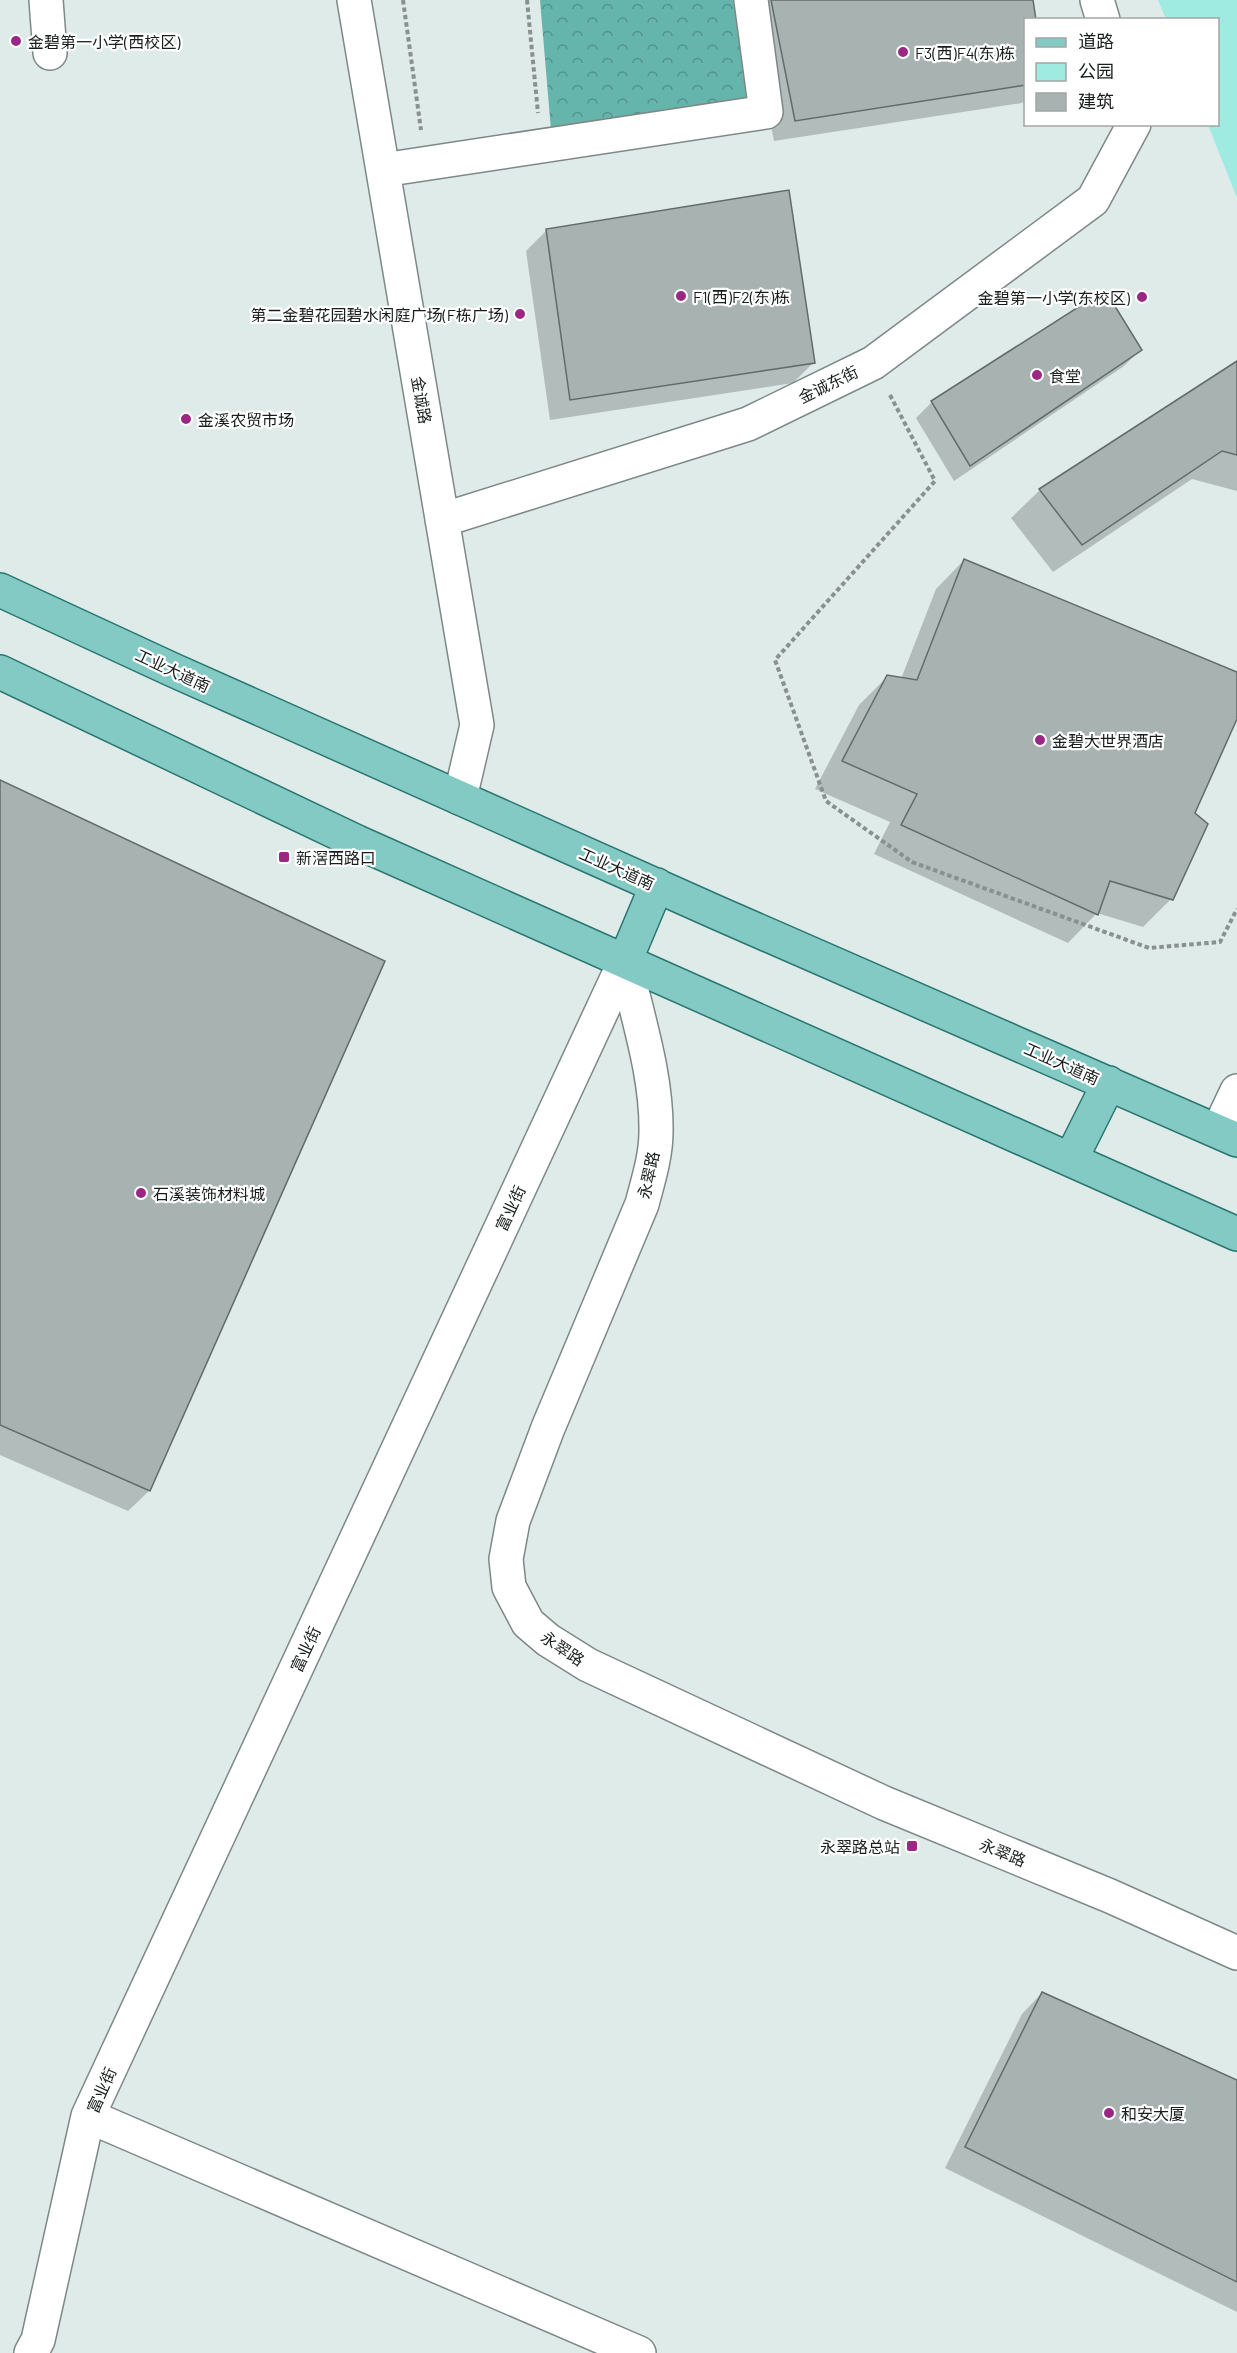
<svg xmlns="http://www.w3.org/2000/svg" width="1237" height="2353" viewBox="0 0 1237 2353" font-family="Barlow,'Noto Sans SC',sans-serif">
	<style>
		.forest { fill: url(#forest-crowns) }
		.park { fill: #9feae1 }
		.shadow { fill: #0003 }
		.building { fill: #a7b2b1; stroke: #616b6a; stroke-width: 1.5 }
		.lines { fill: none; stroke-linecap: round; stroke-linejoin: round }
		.minor-casing { stroke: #7e8987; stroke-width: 36 }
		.major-casing { stroke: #297670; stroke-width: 36 }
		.path { stroke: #88918f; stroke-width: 4; stroke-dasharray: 4.5 3; stroke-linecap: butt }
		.minor { stroke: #fff; stroke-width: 33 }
		.major { stroke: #83cac4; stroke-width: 33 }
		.poi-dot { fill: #9a2783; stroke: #fff; stroke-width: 2 }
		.labels { text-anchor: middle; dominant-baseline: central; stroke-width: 4.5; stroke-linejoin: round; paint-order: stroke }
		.poi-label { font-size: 16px; fill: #191e1d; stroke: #fff; text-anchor: start }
		.street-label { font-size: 16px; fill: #191e1d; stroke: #fff }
	</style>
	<defs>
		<pattern id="forest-crowns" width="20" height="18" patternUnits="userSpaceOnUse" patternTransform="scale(1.5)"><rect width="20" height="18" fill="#65b5ad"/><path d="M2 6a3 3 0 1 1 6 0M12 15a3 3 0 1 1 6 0" fill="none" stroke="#52938c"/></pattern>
	</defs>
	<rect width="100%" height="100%" fill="#dfebe9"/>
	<!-- forest -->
	<path class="forest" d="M540,0h193l17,105 -199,25z"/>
	<!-- park -->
	<path class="park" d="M1158,0h79v198l-29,-73 10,-1v-104l-52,-1z"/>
	<!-- shadow -->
	<path class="shadow" d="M746,0h286l-6,20v80l-4,3 -248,38z
		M547,230l267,132 -21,21 -243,37 -24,-169z
		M1140,350l-16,16 -170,115 -38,-63 16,-16z
		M1237,363v128l-45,-12 -139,93 -42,-54 29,-28z
		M964,560l273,114v41l-44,98 -22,86 -28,28 -46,-14 -29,30 -194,-89 16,-32 -75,-33 44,-84 29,-29 13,3 35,-90z
		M0,782l149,709 -21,20 -128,-56z
		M1042,1993l195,88v231l-292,-144 77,-154z"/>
	<!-- building -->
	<path class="building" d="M771,0h262l3,20h-10v65l-231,36z
		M789,190l26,173 -245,37 -24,-171z
		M1105,290l37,60 -172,116 -39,-65z
		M1237,361v94l-15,-4 -140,94 -43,-56z
		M964,559l273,113v47l-42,94 13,11 -35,76 -63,-19 -12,34 -197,-90 16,-31 -75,-33 45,-86 30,5z
		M0,780l385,181 -235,530 -150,-66z
		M1042,1992l195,88v202l-272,-135z"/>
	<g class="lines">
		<!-- minor casing -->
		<g class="minor-casing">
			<path id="minor" d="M46,0l4,53
				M354,0l123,725 -17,73
				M1097,0l6,20
				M383,170l383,-58 -15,-112
				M442,520l306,-96 125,-61 220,-163 41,-76
				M625,961c12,56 32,113 31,171 0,24 -8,49 -14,72l-94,224 -35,93 -7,38 3,28 19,36 20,17 40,25 296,138 226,93 127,57
				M1218,1131l19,-40
				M88,2116l551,237
				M31,2353l7,-13 50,-224 537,-1155"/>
		</g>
		<!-- major casing -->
		<g class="major-casing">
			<path id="major" d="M0,590l173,80 547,244 517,226
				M0,672l357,170 880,392
				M625,961l32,-76
				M1071,1159l38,-76"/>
		</g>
		<!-- path -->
		<path class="path" d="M403,0l18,130
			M527,0l11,113
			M890,395l45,86 -160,179 51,141 86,61 237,86 71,-6 17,-33"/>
		<!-- minor -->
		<use href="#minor" class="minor"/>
		<!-- major -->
		<use href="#major" class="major"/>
	</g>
	<!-- markers -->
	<g class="poi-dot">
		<circle cx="16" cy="41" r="6"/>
		<circle cx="903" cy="52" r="6"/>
		<circle cx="681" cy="296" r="6"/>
		<circle cx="1142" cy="297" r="6"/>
		<circle cx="520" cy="314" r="6"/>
		<circle cx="1037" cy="375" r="6"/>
		<circle cx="186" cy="419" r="6"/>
		<circle cx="1040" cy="740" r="6"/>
		<rect x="278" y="851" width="12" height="12" rx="3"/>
		<circle cx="141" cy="1193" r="6"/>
		<rect x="906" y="1840" width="12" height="12" rx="3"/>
		<circle cx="1109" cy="2113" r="6"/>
	</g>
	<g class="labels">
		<!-- poi labels -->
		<g class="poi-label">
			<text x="28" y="41">金碧第一小学(西校区)</text>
			<text x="915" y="52">F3(西)F4(东)栋</text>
			<text x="693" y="296">F1(西)F2(东)栋</text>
			<text x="1130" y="297" text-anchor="end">金碧第一小学(东校区)</text>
			<text x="508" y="314" text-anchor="end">第二金碧花园碧水闲庭广场(F栋广场)</text>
			<text x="1049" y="375">食堂</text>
			<text x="198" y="419">金溪农贸市场</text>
			<text x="1052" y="740">金碧大世界酒店</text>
			<text x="296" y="857">新滘西路口</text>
			<text x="153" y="1193">石溪装饰材料城</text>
			<text x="900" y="1846" text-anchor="end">永翠路总站</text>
			<text x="1121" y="2113">和安大厦</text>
		</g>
		<!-- street labels -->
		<g class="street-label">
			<text transform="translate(828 384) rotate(-26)">金诚东街</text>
			<text transform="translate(422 400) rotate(80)">金诚路</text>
			<text transform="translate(173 670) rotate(25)">工业大道南</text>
			<text transform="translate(617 868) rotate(24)">工业大道南</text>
			<text transform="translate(1062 1063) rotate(24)">工业大道南</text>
			<text transform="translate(648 1175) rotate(-78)">永翠路</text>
			<text transform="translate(510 1208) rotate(-65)">富业街</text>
			<text transform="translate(563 1648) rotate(34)">永翠路</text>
			<text transform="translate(305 1649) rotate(-65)">富业街</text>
			<text transform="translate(1003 1852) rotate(22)">永翠路</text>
			<text transform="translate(101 2090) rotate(-66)">富业街</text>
		</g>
	</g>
	<!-- legend -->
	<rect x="1024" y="18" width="195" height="108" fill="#ffffff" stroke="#a3a5a5" stroke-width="1.5"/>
	<rect x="1036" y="38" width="30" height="9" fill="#83cac4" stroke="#a3a5a5" stroke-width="1.5"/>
	<text x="1078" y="48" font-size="18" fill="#191e1d">道路</text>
	<rect x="1036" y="63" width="30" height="18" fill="#9feae1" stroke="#a3a5a5" stroke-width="1.5"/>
	<text x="1078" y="78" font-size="18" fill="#191e1d">公园</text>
	<rect x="1036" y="93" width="30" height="18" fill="#a7b2b1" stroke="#a3a5a5" stroke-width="1.5"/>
	<text x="1078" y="108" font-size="18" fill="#191e1d">建筑</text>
</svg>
